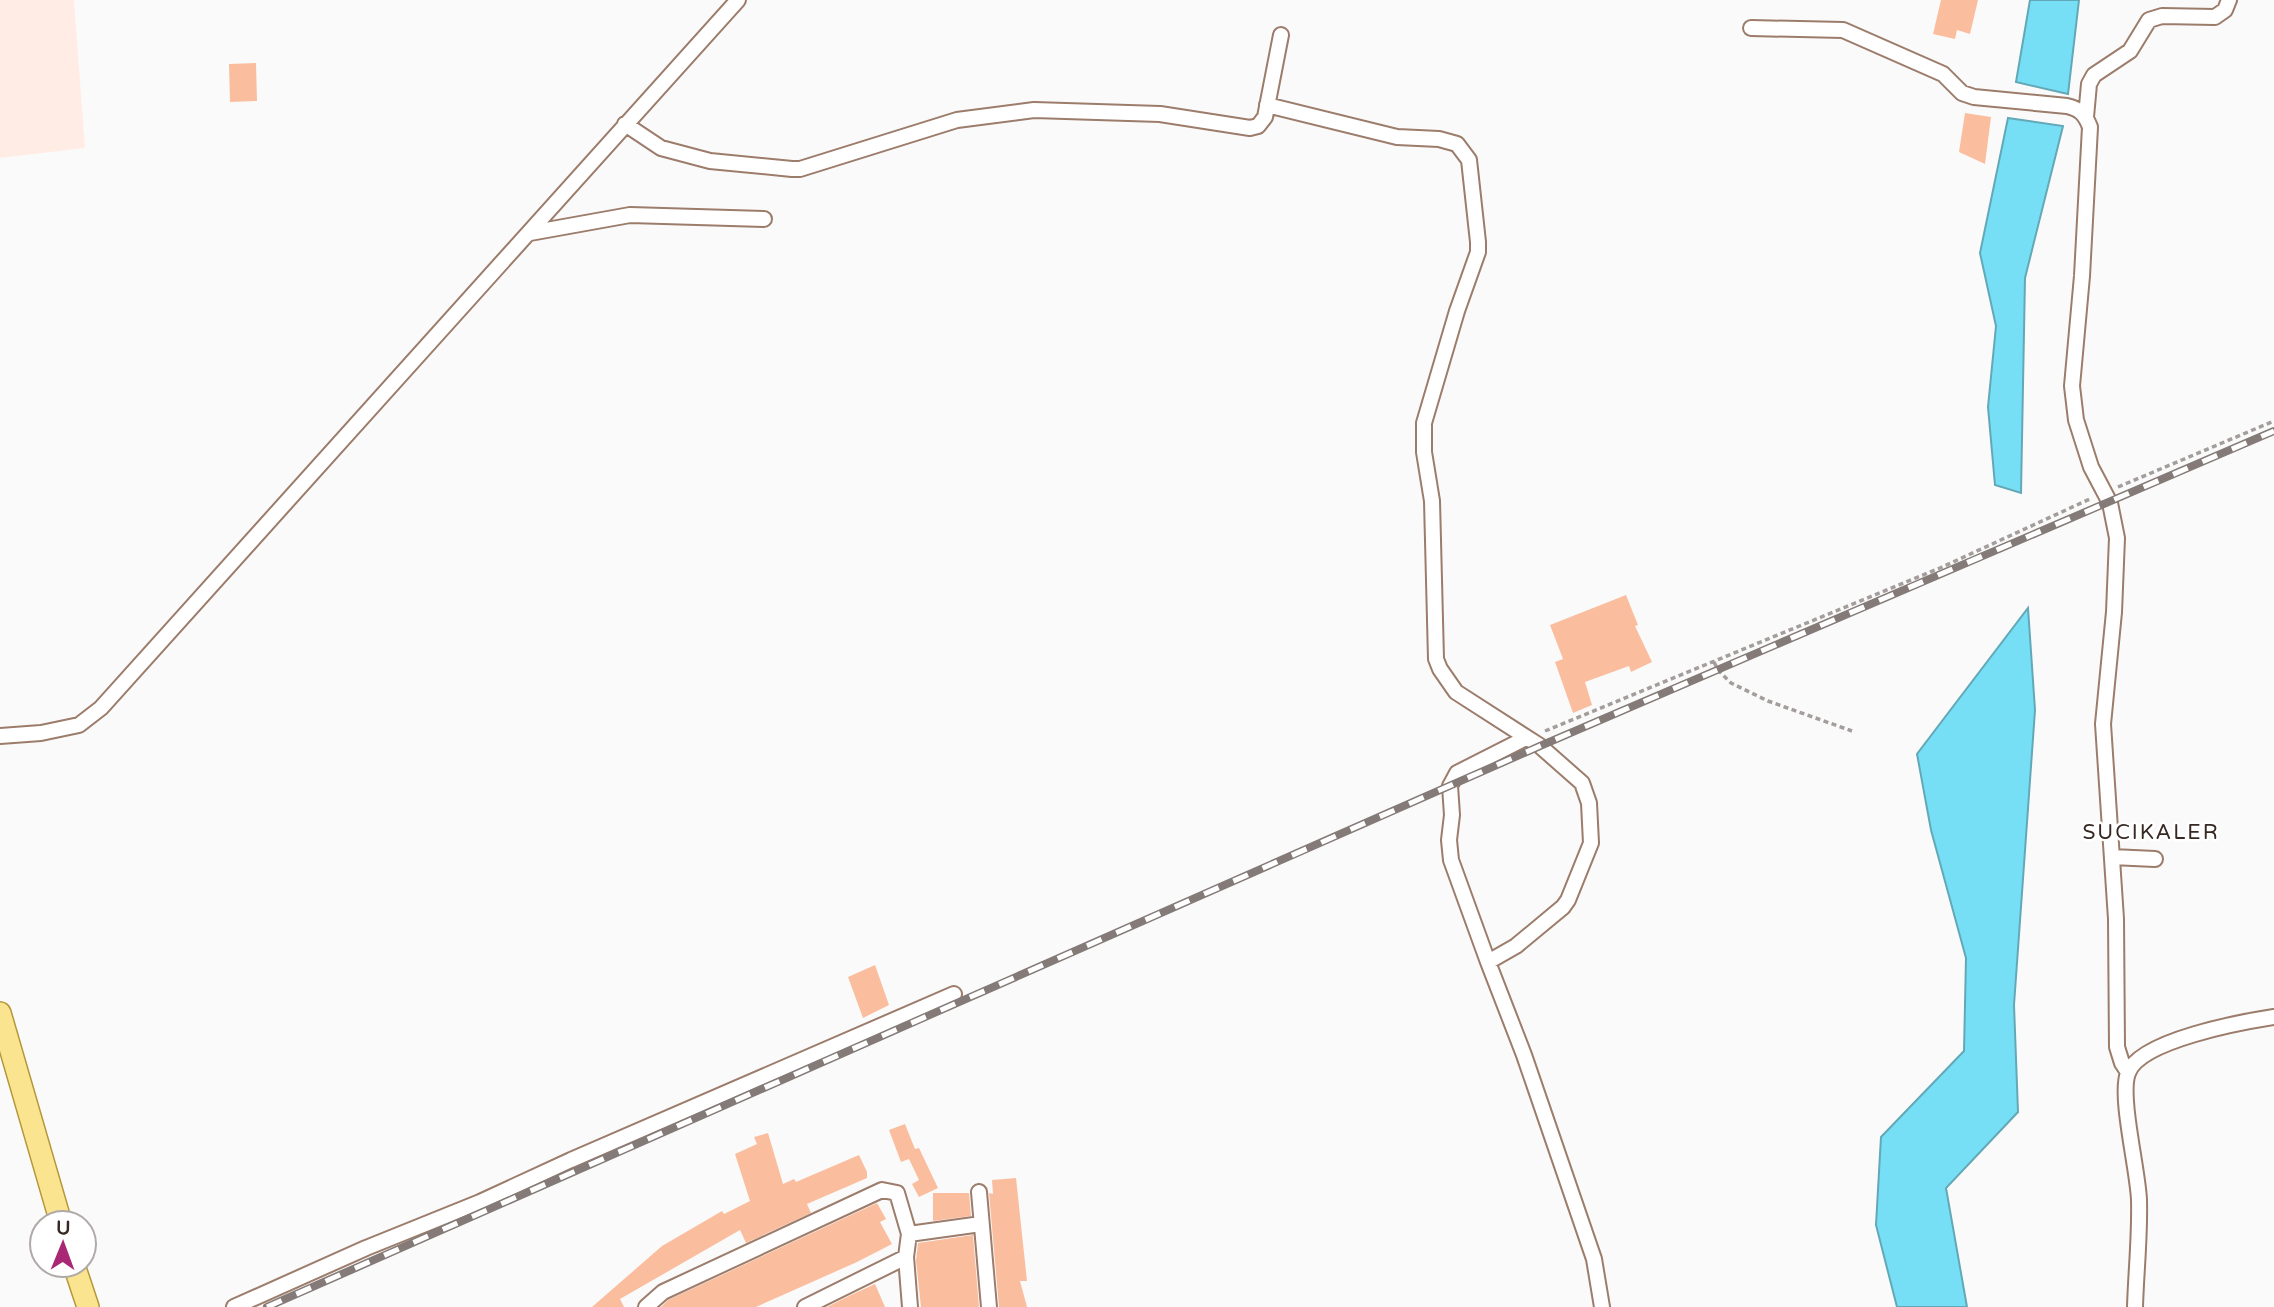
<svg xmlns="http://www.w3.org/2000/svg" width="2274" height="1307" viewBox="0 0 2274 1307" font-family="'Varela Round',sans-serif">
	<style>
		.built { fill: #ffede5 }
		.water { fill: #76dff6; stroke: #63a8b6; stroke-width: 2 }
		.building { fill: #fabe9e }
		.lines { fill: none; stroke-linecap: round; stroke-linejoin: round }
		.street-casing { stroke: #9c7c6b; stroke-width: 18 }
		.primary-casing { stroke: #b59639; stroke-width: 24 }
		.path { stroke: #a39d9b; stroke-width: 3.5; stroke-dasharray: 5 3.5; stroke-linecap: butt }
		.street { stroke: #fff; stroke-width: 14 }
		.primary { stroke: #fbe490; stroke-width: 21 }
		.rail-casing { stroke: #847b78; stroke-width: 8 }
		.rail { stroke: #fff; stroke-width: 5; stroke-dasharray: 16; stroke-linecap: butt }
		.labels { text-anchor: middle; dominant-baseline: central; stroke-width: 5; stroke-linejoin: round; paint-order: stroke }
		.quarter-label { font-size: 21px; letter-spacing: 2px; fill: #362822; stroke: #fff }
	</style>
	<rect width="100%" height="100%" fill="#fafafa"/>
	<!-- built -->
	<path class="built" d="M0,0h74l11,148 -85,10z"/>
	<!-- water -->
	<path class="water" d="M2030,0h49l-11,94 -52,-12z
		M2008,118l55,8 -38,152 -4,215 -26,-8 -7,-78 8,-81 -16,-73z
		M2028,608l7,102 -21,295 4,107 -72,76 21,119h-70l-21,-82 5,-88 83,-86 2,-93 -35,-128 -14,-76z"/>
	<!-- building -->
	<path class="building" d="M1941,0h37l-8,34 -13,-4 -2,9 -22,-5z
		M256,63l1,38 -27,1 -1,-38z
		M1965,113l26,4 -6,47 -26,-12z
		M1626,595l12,30 -3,1 17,36 -21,10 -2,-6 -44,16 7,23 -19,8 -18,-51 8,-3 -13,-34z
		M875,965l14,40 -26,13 -15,-41z
		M905,1124l10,25 4,-1 19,40 -19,9 -7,-13 7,-4 -10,-21 -8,3 -12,-32z
		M768,1133l15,51 11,-5 2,3 63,-27 8,17v6l-60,26 4,9 -65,30 -6,-13 -120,69 4,8h-32l70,-61 60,-35 2,3 26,-13 -15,-47 22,-10 -3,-7z
		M1016,1178l11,103h-7l7,26h-28l-10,-114 4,1 -1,-14z
		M933,1193h36l2,23 -38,5z
		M877,1203l9,16 -6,3 12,22 -35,18 -101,45h-95l7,-7z
		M973,1235l6,72h-58l-5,-46 2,-18z
		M875,1284l10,23h-58l24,-12z"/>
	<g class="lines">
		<!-- street casing -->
		<g class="street-casing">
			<path id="street" d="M1751,28l92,2 100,44 19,19 12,4 93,9c13,3 18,8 23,21l-8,149 -10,110 4,34 15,47 19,36 7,35 -3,74 -11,112 13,195 1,128 5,16 6,9
				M1267,105l130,32 42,2 18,5 12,16 9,82v10l-21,59 -33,112v29l8,49 4,158 4,10 16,23 84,54 42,37 7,20 2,40 -23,57 -5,7 -47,39 -28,16 36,93 70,204 8,48
				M2086,117l3,-33 5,-9 36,-24 19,-31 13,-4 53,1 10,-7 4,-10
				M625,124l36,24 49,13 82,8h8l157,-49 77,-10 126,4 90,14 8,-2 7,-9 16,-82
				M530,233l100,-18 134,4
				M0,736l41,-3 38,-8 22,-17 637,-708
				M2112,857l43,2
				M1488,962l-37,-102 -2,-20 3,-25 -2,-29 7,-13 69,-35
				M979,1192l10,115
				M909,1234l72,-10
				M234,1307l132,-59 114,-46 91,-42 383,-166
				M646,1307l17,-15 219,-102 15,3 12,41 -3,23 4,50
				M805,1307l101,-50
				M2135,1307c1,-35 5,-71 4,-107 -1,-30 -20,-104 -11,-127 12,-33 114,-51 146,-56"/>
		</g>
		<!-- primary casing -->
		<g class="primary-casing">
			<path id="primary" d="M0,1013l61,210
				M74,1265l14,42"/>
		</g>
		<!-- path -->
		<path class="path" d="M2118,487l156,-66
			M1714,662l4,8 13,13 37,18 84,30
			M1545,731l395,-163 152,-70"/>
		<!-- street -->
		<use href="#street" class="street"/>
		<!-- primary -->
		<use href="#primary" class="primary"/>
		<!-- rail casing -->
		<g class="rail-casing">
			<path id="rail" d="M267,1307l1273,-561 734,-315"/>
		</g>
		<!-- rail -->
		<use href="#rail" class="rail"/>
	</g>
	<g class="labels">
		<!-- quarter labels -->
		<g class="quarter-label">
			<text x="2151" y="832">SUCIKALER</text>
		</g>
	</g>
	<!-- north arrow -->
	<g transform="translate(63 1244) rotate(1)"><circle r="33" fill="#ffffff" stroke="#afa9a7" stroke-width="2"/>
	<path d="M0-5L12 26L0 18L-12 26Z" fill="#a92875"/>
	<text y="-10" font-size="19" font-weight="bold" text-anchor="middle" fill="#362822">U</text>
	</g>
</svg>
